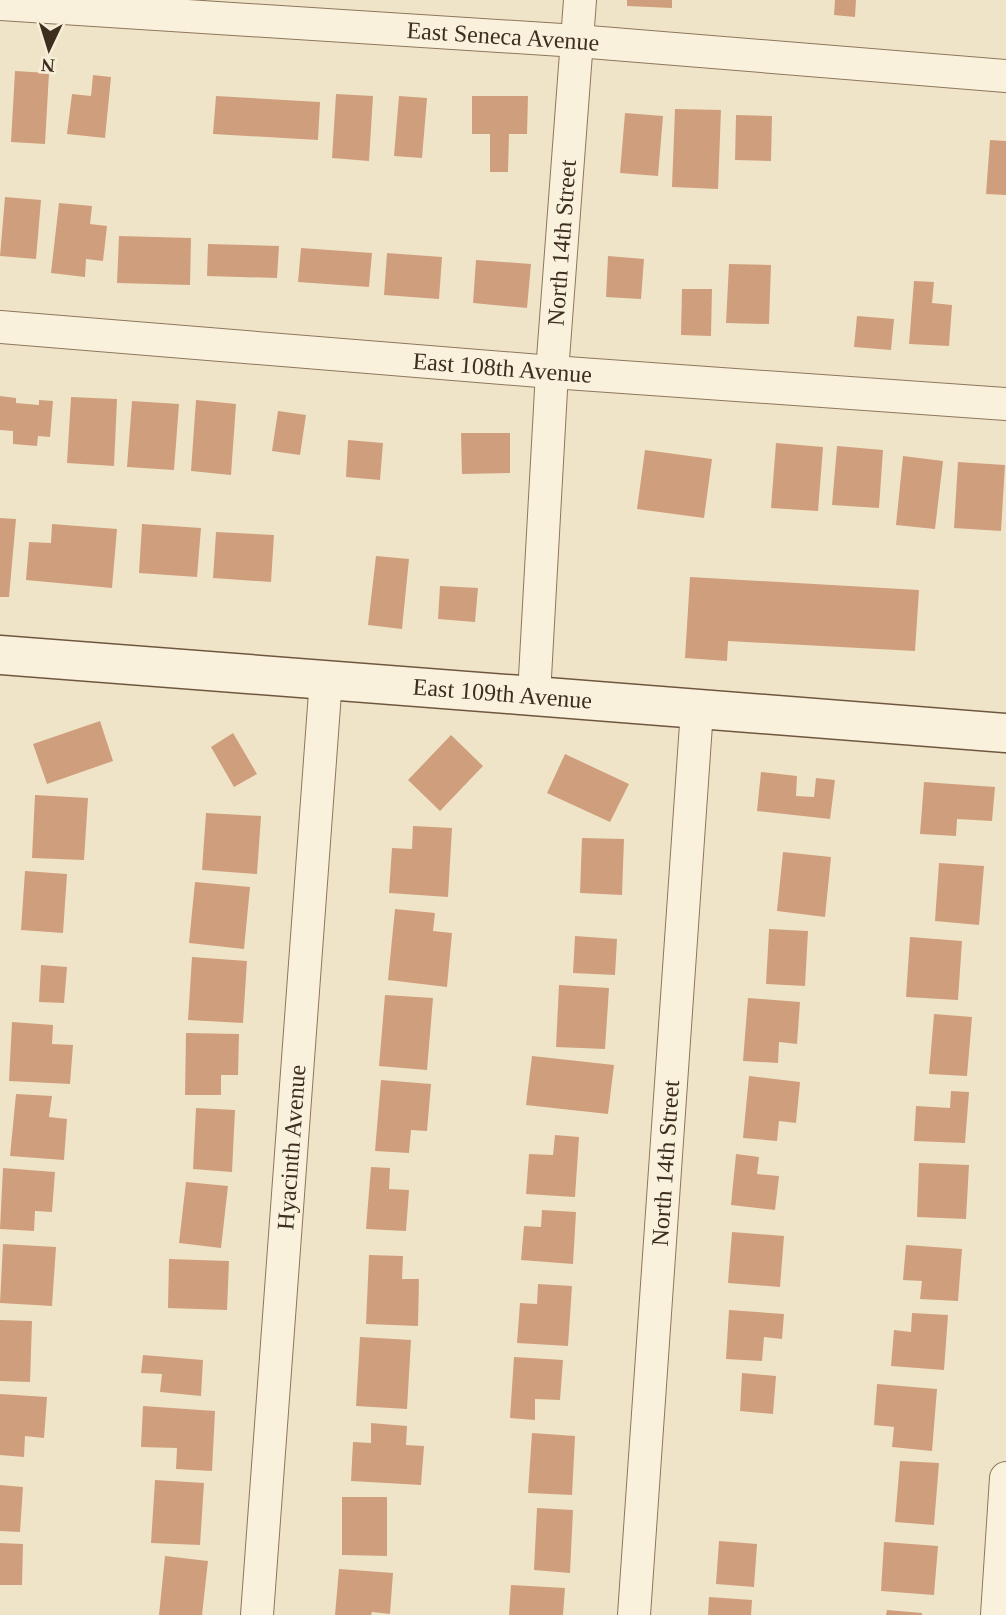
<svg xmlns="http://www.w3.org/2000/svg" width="1006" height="1615" viewBox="0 0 1006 1615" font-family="Georgia,serif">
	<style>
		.building { fill: #cf9f7d }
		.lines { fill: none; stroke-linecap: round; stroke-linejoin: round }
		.street-casing { stroke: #8d765c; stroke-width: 34 }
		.secondary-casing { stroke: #6f573f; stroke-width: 41 }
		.street { stroke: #faf1dc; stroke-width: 32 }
		.secondary { stroke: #faf1dc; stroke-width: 38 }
		.labels { text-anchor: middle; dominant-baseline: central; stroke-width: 6; stroke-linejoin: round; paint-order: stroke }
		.street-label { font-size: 24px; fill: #3d2e20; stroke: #f7eed8 }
	</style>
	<rect width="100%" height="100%" fill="#f0e4c8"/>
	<!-- building -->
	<path class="building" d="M627,0h45v8l-45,-2z
		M835,0h21l-1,17 -21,-2z
		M15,71l34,2 -4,71 -34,-2z
		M93,75l18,2 -6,61 -38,-4 5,-40 19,2z
		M336,94l37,2 -4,65 -37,-3z
		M216,96l104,6 -2,38 -105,-6z
		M399,96l28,2 -5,60 -28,-2z
		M472,96h56l-1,38h-18l-1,38h-18v-38h-18z
		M675,109l46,1 -3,79 -46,-2z
		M625,113l38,3 -5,60 -38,-3z
		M736,115l36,1 -1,45 -36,-1z
		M990,140l16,1v54l-20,-1z
		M5,197l36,3 -5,59 -36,-3z
		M59,203l33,3 -2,18 17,2 -4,35 -17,-2 -1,18 -34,-4z
		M119,236l72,2 -1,47 -73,-2z
		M208,244l71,2 -2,32 -70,-2z
		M301,248l71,5 -3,34 -71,-5z
		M387,253l55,4 -3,42 -55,-4z
		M608,256l36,3 -3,40 -35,-2z
		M476,260l55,4 -4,44 -54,-5z
		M729,264l42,1 -2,59 -43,-1z
		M914,281l20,1 -2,21 20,2 -3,41 -40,-2z
		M682,289h30l-1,47 -30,-1z
		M857,316l37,3 -3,31 -37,-3z
		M0,396l16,2v5l23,2v-5l14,1 -3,36 -12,-1 -1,10 -24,-2v-13l-13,-1z
		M71,397l46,2 -3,67 -47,-3z
		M196,400l40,4 -5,71 -40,-4z
		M132,401l47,3 -5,66 -47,-3z
		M278,411l28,4 -6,40 -28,-4z
		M461,433h49v40l-48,1z
		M348,440l35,3 -3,37 -34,-3z
		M776,443l47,4 -5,64 -47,-3z
		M837,446l46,4 -4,58 -47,-3z
		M645,450l67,9 -8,59 -67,-9z
		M903,456l40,5 -8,68 -39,-4z
		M958,462l47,3 -4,66 -47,-3z
		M0,518l16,1 -7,78h-9z
		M52,524l65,5 -5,59 -86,-8 3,-38 22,1z
		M142,524l59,4 -4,49 -58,-4z
		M216,532l58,3 -3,47 -58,-4z
		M376,556l33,3 -7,70 -34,-4z
		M690,577l229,13 -4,61 -187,-10 -1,20 -42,-3z
		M440,586l38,2 -3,34 -37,-3z
		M100,721l13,40 -66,23 -14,-40z
		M233,733l24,41 -23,13 -23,-40z
		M451,735l32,31 -43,45 -32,-31z
		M565,754l64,30 -19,38 -63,-29z
		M761,772l36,4 -1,20 18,1 2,-19 19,2 -5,39 -73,-8z
		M924,782l71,5 -3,34 -35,-2 -1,17 -36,-2z
		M35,795l53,3 -4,62 -52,-2z
		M206,813l55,3 -4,58 -55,-4z
		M413,826l39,2 -4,69 -59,-4 3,-45 20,1z
		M582,838l42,1 -2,56 -42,-2z
		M783,852l48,5 -6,60 -48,-6z
		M939,863l45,3 -5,59 -44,-4z
		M25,871l42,3 -4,59 -42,-3z
		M195,882l55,5 -6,62 -55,-6z
		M395,909l40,4 -2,18 19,2 -5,54 -59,-7z
		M769,929l39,2 -3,55 -39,-2z
		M575,936l42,3 -2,36 -42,-2z
		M910,937l52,4 -4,59 -52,-3z
		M192,957l55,4 -4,62 -55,-3z
		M41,965l26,2 -3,36 -25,-1z
		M559,985l50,3 -4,61 -49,-2z
		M385,995l48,3 -6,72 -48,-4z
		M748,998l52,4 -3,42 -18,-2 -1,21 -35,-2z
		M934,1014l38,3 -5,59 -38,-2z
		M12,1022l41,3 -1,19 21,1 -3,39 -61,-3z
		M186,1033l53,1 -1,41h-17v20h-36z
		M532,1056l82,9 -6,49 -82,-9z
		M749,1076l51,6 -4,41 -17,-2 -2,20 -34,-3z
		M381,1080l50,4 -4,47 -16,-1 -2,23 -34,-2z
		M951,1091l18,1 -4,51 -51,-2 2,-35 34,2z
		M16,1094l36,2 -3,21 18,2 -3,41 -54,-4z
		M196,1108l39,2 -3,62 -39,-3z
		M555,1135l24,2 -4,60 -49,-3 3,-40 24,1z
		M736,1154l23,3 -2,17 22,2 -4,34 -44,-5z
		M919,1163l50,2 -3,54 -49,-2z
		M371,1167l19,1 -1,21 20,1 -3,41 -40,-2z
		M3,1168l52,4 -3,40 -17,-1 -1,20 -34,-2z
		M186,1182l42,4 -7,62 -42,-5z
		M542,1210l34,2 -3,52 -52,-4 3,-34 17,1z
		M732,1232l52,4 -4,51 -52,-4z
		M3,1244l53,3 -4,59 -52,-3z
		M906,1245l56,4 -4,52 -38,-2 2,-18 -19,-1z
		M369,1255l34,1 -1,23h17l-1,47 -52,-2z
		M169,1259l60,2 -2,49 -59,-2z
		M538,1284l34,2 -4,60 -51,-3 3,-40 17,1z
		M729,1310l55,4 -2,25 -18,-2 -2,24 -36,-2z
		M912,1313l36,2 -4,55 -53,-4 3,-36 17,2z
		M0,1320l32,1 -2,61 -30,-1z
		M360,1337l51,3 -4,69 -51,-3z
		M143,1355l60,5 -2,36 -41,-4 2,-18 -21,-1z
		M514,1357l49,3 -3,40 -25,-1v21l-25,-2z
		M742,1373l34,3 -3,38 -33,-3z
		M877,1384l60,5 -5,62 -40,-4 2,-20 -20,-2z
		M0,1394l47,3 -3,41 -19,-2 -1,21 -24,-2z
		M143,1406l72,5 -3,60 -36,-2 1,-21 -36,-1z
		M371,1423l36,3 -1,19 18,1 -3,39 -70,-4 2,-39 18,1z
		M532,1433l43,3 -3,59 -44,-2z
		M900,1461l39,2 -5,62 -39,-3z
		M155,1480l49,3 -4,62 -49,-2z
		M0,1485l23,2 -3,45 -20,-1z
		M342,1497h45v59l-45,-1z
		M537,1508l36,2 -3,63 -36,-3z
		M719,1541l38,3 -3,43 -38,-3z
		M884,1542l54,4 -4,49 -53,-4z
		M0,1543l23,1 -1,41h-22z
		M165,1556l43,5 -6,54h-43z
		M339,1569l54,4 -3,41 -18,-2 -1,3h-36z
		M511,1585l54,3 -2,27h-54z
		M709,1597l43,3 -1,15h-43z
		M887,1610l35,3v2h-36z"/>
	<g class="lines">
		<!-- street casing -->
		<g class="street-casing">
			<g id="street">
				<path id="s1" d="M0,4l577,37 429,35"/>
				<path id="s2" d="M0,327l552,45 454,32"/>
				<path id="s3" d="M534,695l18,-323 28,-372"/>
				<path id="s4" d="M257,1615l69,-936"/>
				<path id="s5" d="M634,1615l63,-905"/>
				<path d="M997,1615l9,-137"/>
			</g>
		</g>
		<!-- secondary casing -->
		<g class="secondary-casing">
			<g id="secondary">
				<path id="s6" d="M0,655c335,24 671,53 1006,78"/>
			</g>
		</g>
		<!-- street -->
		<use href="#street" class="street"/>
		<!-- secondary -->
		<use href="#secondary" class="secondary"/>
	</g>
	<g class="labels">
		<!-- street labels -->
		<g class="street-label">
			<text stroke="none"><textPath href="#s1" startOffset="504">East Seneca Avenue</textPath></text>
			<text stroke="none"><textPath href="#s3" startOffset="453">North 14th Street</textPath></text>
			<text stroke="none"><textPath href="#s2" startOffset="504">East 108th Avenue</textPath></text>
			<text stroke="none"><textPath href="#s6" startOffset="504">East 109th Avenue</textPath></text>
			<text stroke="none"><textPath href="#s4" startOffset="469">Hyacinth Avenue</textPath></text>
			<text stroke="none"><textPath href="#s5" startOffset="453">North 14th Street</textPath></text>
		</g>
	</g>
	<!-- north arrow -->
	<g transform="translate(49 49) rotate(184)" stroke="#f7eed8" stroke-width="5" paint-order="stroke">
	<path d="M0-5L12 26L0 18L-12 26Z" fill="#3d2e20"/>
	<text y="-10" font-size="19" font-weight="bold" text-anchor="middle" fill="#3d2e20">N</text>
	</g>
</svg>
